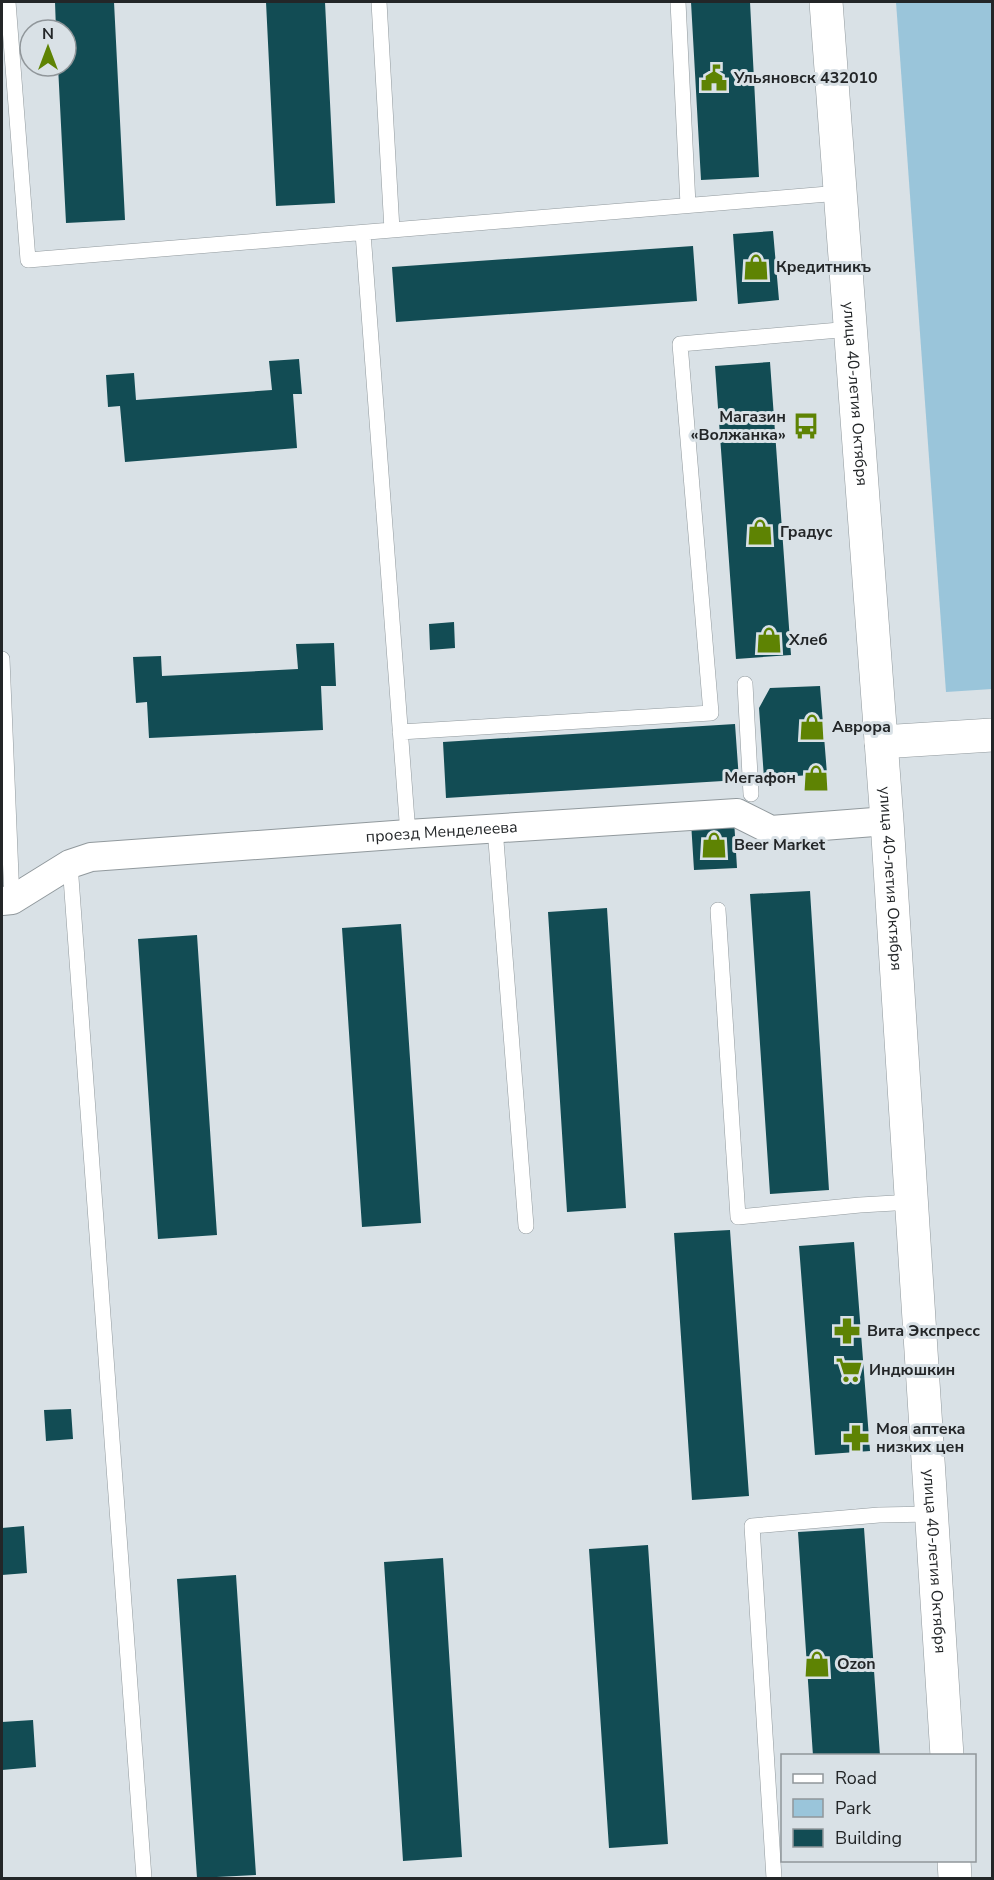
<svg xmlns="http://www.w3.org/2000/svg" width="994" height="1880" viewBox="0 0 994 1880" font-family="'Nunito Sans',sans-serif">
	<style>
		.green { fill: #9ac5da }
		.building { fill: #124c54 }
		.lines { fill: none; stroke-linecap: round; stroke-linejoin: round }
		.lane-casing { stroke: #91999d; stroke-width: 16 }
		.street-casing { stroke: #91999d; stroke-width: 30 }
		.secondary-casing { stroke: #91999d; stroke-width: 34 }
		.lane { stroke: #fff; stroke-width: 15 }
		.street { stroke: #fff; stroke-width: 28 }
		.secondary { stroke: #fff; stroke-width: 33 }
		.labels { text-anchor: middle; dominant-baseline: central; stroke-width: 6; stroke-linejoin: round; paint-order: stroke }
		.poi-label { font-size: 16px; font-weight: bold; fill: #232628; stroke: #d9e1e6; text-anchor: start }
		.street-label { font-size: 16px; fill: #232628; stroke: #d9e1e6 }
	</style>
	<rect width="100%" height="100%" fill="#d9e1e6"/>
	<!-- green -->
	<path class="green" d="M896,2h96v687l-46,3z"/>
	<!-- building -->
	<path class="building" d="M55,2h59l11,218 -59,3 -8,-157h8v-36h-10z
		M266,2h59l10,201 -59,3z
		M691,2h59l9,175 -58,3z
		M773,231l6,69 -41,4 -5,-70z
		M693,246l4,55 -301,21 -4,-55z
		M299,359l3,35h-9l4,54 -172,14 -5,-56 -12,1 -2,-32 28,-2 2,27 136,-10 -3,-29z
		M770,362l21,293 -55,4 -21,-293z
		M454,622l1,26 -25,2 -1,-26z
		M334,643l2,43h-15l2,44 -174,8 -2,-36 -11,1 -3,-46 28,-1 1,20 136,-7 -2,-25z
		M820,686l7,88 -63,4 -5,-70 11,-20z
		M735,724l4,56 -293,18 -3,-56z
		M734,820l3,48 -43,2 -3,-48z
		M810,891l19,299 -59,4 -20,-300z
		M607,908l19,300 -59,4 -19,-300z
		M401,924l20,299 -59,4 -20,-299z
		M197,935l20,300 -59,4 -20,-300z
		M730,1230l19,266 -57,4 -18,-267z
		M854,1242l16,209 -55,4 -16,-209z
		M71,1409l2,30 -27,2 -2,-31z
		M24,1526l3,47 -25,2v-47z
		M864,1528l16,228h-67l-15,-224z
		M648,1545l20,299 -59,4 -20,-299z
		M443,1558l19,299 -59,4 -19,-299z
		M236,1575l20,300 -59,3 -20,-299z
		M33,1720l3,47 -34,3v-48z"/>
	<g class="lines">
		<!-- lane casing -->
		<g class="lane-casing">
			<path id="lane" d="M8,2l20,258 812,-67
				M379,2l13,228
				M678,2l10,203
				M363,233l45,601
				M2,659l10,241
				M745,684l6,110
				M400,732l311,-19 -31,-369 171,-15
				M495,828l31,398
				M70,864l74,1014
				M718,910l20,307 122,-12 52,-3
				M774,1878l-22,-352 127,-11 53,-1"/>
		</g>
		<!-- street casing -->
		<g class="street-casing">
			<g id="street">
				<path id="s1" d="M2,901l10,-1 58,-36 21,-7 317,-23 329,-21 34,17 116,-9"/>
			</g>
		</g>
		<!-- secondary casing -->
		<g class="secondary-casing">
			<g id="secondary">
				<path id="s2" d="M826,2l61,819 60,935"/>
				<path d="M881,742l111,-7"/>
				<path d="M954,1860l1,18"/>
			</g>
		</g>
		<!-- lane -->
		<use href="#lane" class="lane"/>
		<!-- street -->
		<use href="#street" class="street"/>
		<!-- secondary -->
		<use href="#secondary" class="secondary"/>
	</g>
	<!-- icons -->
	<defs>
		<g id="civic-bare" transform="scale(2.07)"><path d="M-.6-6.5H3V-4.5H.6V-3L4-1V1h2V6H-6V1h2V-1L-.6-3ZM-1.2 2.5V6h2.4V2.5Z" fill="#5e8303" stroke="#d9e1e6" stroke-width="2.5" paint-order="stroke"/></g>
		<g id="shop-bare" transform="scale(2.07)"><path d="M-5-2.5h2.3a2.7 3.5 0 0 1 5.4 0H5L5.5 6h-11ZM-1.5-2.5h3a1.5 2.3 0 0 0-3 0Z" fill="#5e8303" stroke="#d9e1e6" stroke-width="2.5" paint-order="stroke"/></g>
		<g id="bus-bare" transform="scale(2.07)"><path d="M-5-6H5V4H4V6H2V4H-2V6H-4V4H-5ZM-3.5-4V0h7V-4ZM-3.5 1.2v1.5H-2V1.2ZM2 1.2v1.5H3.5V1.2Z" fill="#5e8303" stroke="#d9e1e6" stroke-width="2.5" paint-order="stroke"/></g>
		<g id="pharmacy-bare" transform="scale(2.07)"><path d="M-2-6h4v4h4v4h-4v4h-4v-4h-4v-4h4Z" fill="#5e8303" stroke="#d9e1e6" stroke-width="2.5" paint-order="stroke"/></g>
		<g id="supermarket-bare" transform="scale(2.07)"><path d="M-6-5.5h2.5l.6 2H6L4.5 2H-2.5L-4.4-4H-6ZM-1.5 3.2a1.3 1.3 0 1 0 .1 0ZM3 3.2a1.3 1.3 0 1 0 .1 0Z" fill="#5e8303" stroke="#d9e1e6" stroke-width="2.5" paint-order="stroke"/></g>
	</defs>
	<g fill-rule="evenodd">
		<use href="#civic-bare" x="714" y="78"/>
		<use href="#shop-bare" x="756" y="267"/>
		<use href="#bus-bare" x="806" y="426"/>
		<use href="#shop-bare" x="760" y="532"/>
		<use href="#shop-bare" x="769" y="640"/>
		<use href="#shop-bare" x="812" y="727"/>
		<use href="#shop-bare" x="816" y="778"/>
		<use href="#shop-bare" x="714" y="845"/>
		<use href="#pharmacy-bare" x="847" y="1331"/>
		<use href="#supermarket-bare" x="849" y="1370"/>
		<use href="#pharmacy-bare" x="856" y="1438"/>
		<use href="#shop-bare" x="817" y="1664"/>
	</g>
	<g class="labels">
		<!-- poi labels -->
		<g class="poi-label">
			<text x="734" y="78">Ульяновск 432010</text>
			<text x="776" y="267">Кредитникъ</text>
			<text x="786" y="417" text-anchor="end">Магазин<tspan x="786" dy="18">«Волжанка»</tspan></text>
			<text x="780" y="532">Градус</text>
			<text x="789" y="640">Хлеб</text>
			<text x="832" y="727">Аврора</text>
			<text x="796" y="778" text-anchor="end">Мегафон</text>
			<text x="734" y="845">Beer Market</text>
			<text x="867" y="1331">Вита Экспресс</text>
			<text x="869" y="1370">Индюшкин</text>
			<text x="876" y="1429">Моя аптека<tspan x="876" dy="18">низких цен</tspan></text>
			<text x="837" y="1664">Ozon</text>
		</g>
		<!-- street labels -->
		<g class="street-label">
			<text stroke="none"><textPath href="#s2" startOffset="393">улица 40-летия Октября</textPath></text>
			<text stroke="none"><textPath href="#s1" startOffset="452">проезд Менделеева</textPath></text>
			<text stroke="none"><textPath href="#s2" startOffset="879">улица 40-летия Октября</textPath></text>
			<text stroke="none"><textPath href="#s2" startOffset="1563">улица 40-летия Октября</textPath></text>
		</g>
	</g>
	<!-- border -->
	<rect width="994" height="1880" fill="none" stroke="#232628" stroke-width="6"/>
	<!-- legend -->
	<rect x="781" y="1754" width="195" height="108" fill="#d9e1e6" stroke="#90969a" stroke-width="1.5"/>
	<rect x="793" y="1774" width="30" height="9" fill="#ffffff" stroke="#90969a" stroke-width="1.5"/>
	<text x="835" y="1784" font-size="18" fill="#232628">Road</text>
	<rect x="793" y="1799" width="30" height="18" fill="#9ac5da" stroke="#90969a" stroke-width="1.5"/>
	<text x="835" y="1814" font-size="18" fill="#232628">Park</text>
	<rect x="793" y="1829" width="30" height="18" fill="#124c54" stroke="#90969a" stroke-width="1.5"/>
	<text x="835" y="1844" font-size="18" fill="#232628">Building</text>
	<!-- north arrow -->
	<g transform="translate(48 48)"><circle r="28" fill="#d9e1e6" stroke="#90969a" stroke-width="1.5"/>
	<path d="M0-4.5L10 22L0 15L-10 22Z" fill="#5e8303"/>
	<text y="-9" font-size="16" font-weight="bold" text-anchor="middle" fill="#232628">N</text>
	</g>
</svg>
